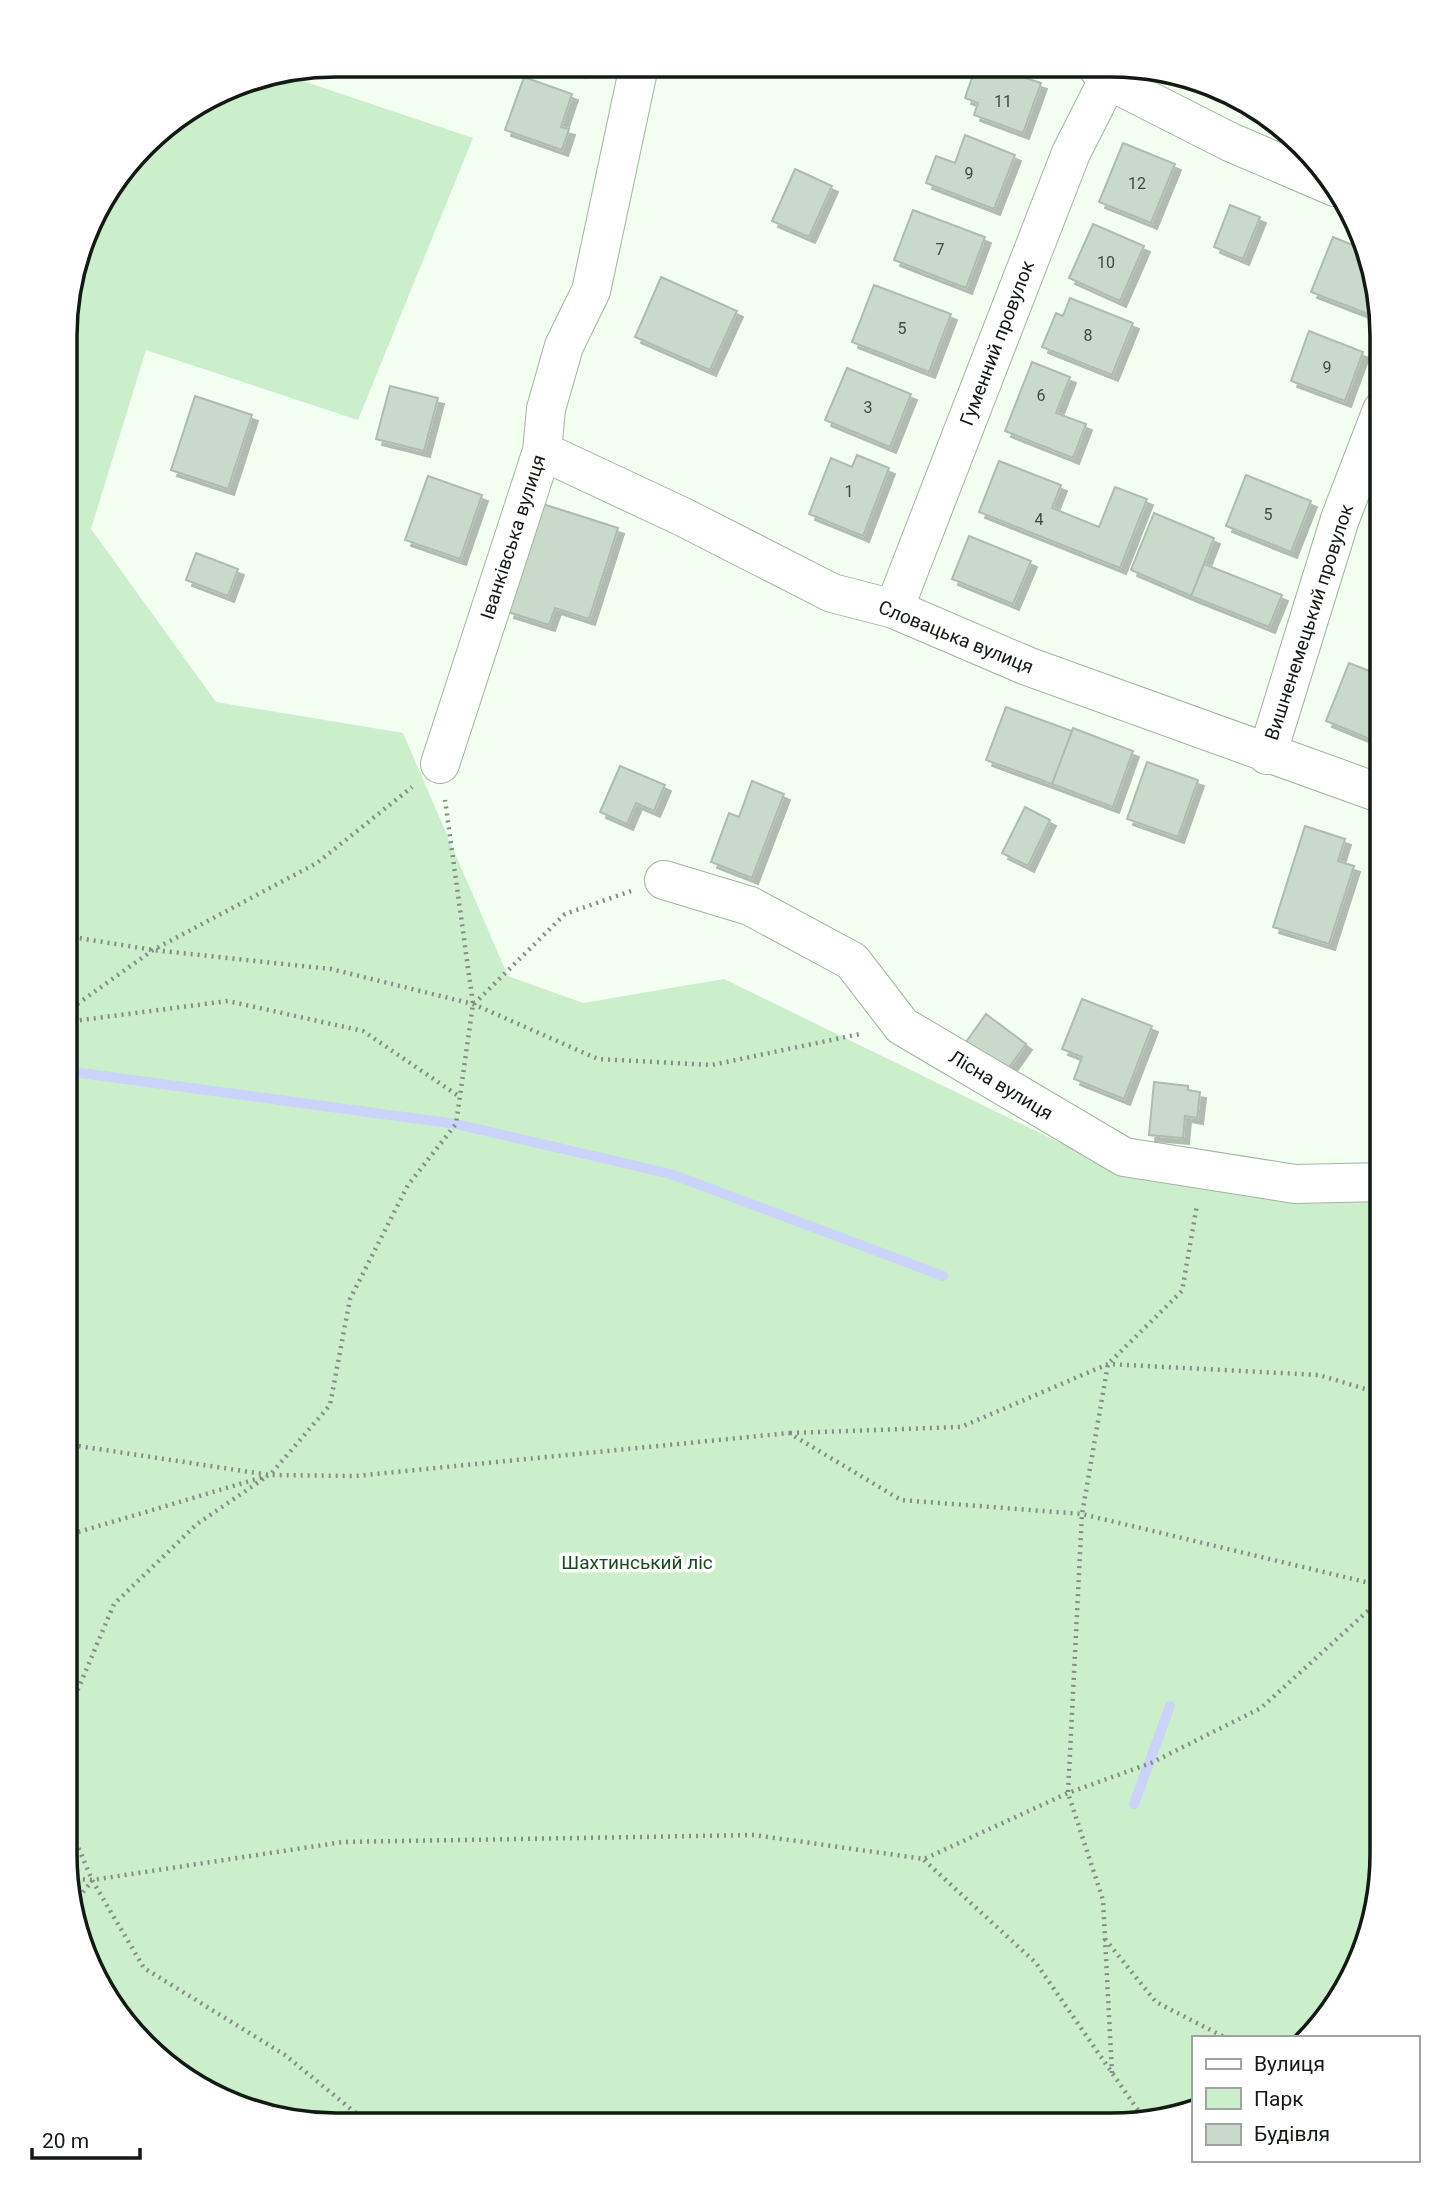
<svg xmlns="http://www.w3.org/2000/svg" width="1447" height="2190" viewBox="0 0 1447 2190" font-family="Roboto,sans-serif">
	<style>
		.green { fill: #cbefca }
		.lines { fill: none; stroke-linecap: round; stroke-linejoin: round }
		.stream { stroke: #cad3fa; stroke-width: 10 }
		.building { fill: #cadaca; stroke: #adbcad; stroke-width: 2; filter: url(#shadow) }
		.minor-casing { stroke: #a3b3a3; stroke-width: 40 }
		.path { stroke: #858e84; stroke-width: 4.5; stroke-dasharray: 2 5; stroke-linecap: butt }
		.minor { stroke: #fff; stroke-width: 38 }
		.labels { text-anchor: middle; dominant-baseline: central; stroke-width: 7; stroke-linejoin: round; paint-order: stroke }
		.number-label { font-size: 16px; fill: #414941 }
		.street-label { font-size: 19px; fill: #131913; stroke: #fff }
		.park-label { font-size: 19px; fill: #164c1a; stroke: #fff }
		.rim { fill: none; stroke: #131913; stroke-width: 3.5 }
	</style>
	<defs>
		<filter id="shadow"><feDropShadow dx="6" dy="6" stdDeviation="0" flood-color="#0004"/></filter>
	</defs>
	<rect width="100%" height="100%" fill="#f2fff1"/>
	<!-- green -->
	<path class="green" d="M282,74l191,64 -115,282 -212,-70 -55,179 125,173 187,31 105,243 75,27 141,-24 394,192 264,19v683l-14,69 -32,63 -28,33h-115v71l-81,16 -811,-2 -69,-18 -61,-35 -50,-50 -35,-62 -21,-104 2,-1554 34,-99 56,-69 91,-53z"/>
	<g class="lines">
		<!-- stream -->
		<path class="stream" d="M66,1071l390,53 215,50 272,102
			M1134,1804l36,-98"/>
	</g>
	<!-- building -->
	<path class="building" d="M555,65h27l-2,7z
		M991,67l50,16 -18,50 -49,-18 4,-12 -13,-5 9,-26 13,5z
		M524,77l48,17 -11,33 8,2 -7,21 -57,-20z
		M965,135l50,20 -21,54 -68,-26 10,-27 19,7z
		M1123,143l52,21 -24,59 -52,-21z
		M795,169l37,17 -23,51 -37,-16z
		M1230,205l30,12 -17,42 -29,-12z
		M913,210l72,27 -19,51 -72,-28z
		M1093,224l51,22 -24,55 -51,-23z
		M1333,237l32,13 10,47 -7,17 -57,-22z
		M661,277l76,34 -27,59 -75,-33z
		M874,285l77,29 -22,58 -77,-30z
		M1070,298l63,25 -21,52 -70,-28 14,-34 7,3z
		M1309,331l54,21 -18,49 -54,-20z
		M1032,362l38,15 -14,36 30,11 -13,34 -68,-27z
		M847,368l64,26 -21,53 -65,-27z
		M390,386l48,12 -14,53 -48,-12z
		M195,396l57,19 -24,74 -57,-19z
		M857,455l32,13 -26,68 -54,-22 22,-56 21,9z
		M999,461l62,24 -9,23 47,19 16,-40 32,12 -27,69 -141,-56z
		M1246,475l65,26 -20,51 -65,-26z
		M428,476l54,19 -22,64 -55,-19z
		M543,504l75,24 -29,91 -34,-11 -6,17 -41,-13z
		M1154,513l60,25 -23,58 -60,-26z
		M969,536l62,25 -18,43 -61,-25z
		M196,553l42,16 -10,27 -42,-16z
		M1204,564l78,31 -13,32 -78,-31z
		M1349,663l33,13v53l-5,13 -51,-21z
		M1006,707l66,24 -20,53 -66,-24z
		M1073,728l60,23 -20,56 -61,-23z
		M1147,762l51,18 -20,57 -51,-18z
		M620,766l45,19 -11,26 -18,-8 -9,21 -27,-12z
		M752,781l32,13 -32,84 -41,-16 18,-49 10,4z
		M1025,807l25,13 -22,46 -26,-13z
		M1305,826l40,13 -7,22 16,5 -25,78 -56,-17z
		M1082,999l70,27 -28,73 -50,-20 8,-22 -20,-8z
		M986,1014l40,30 -20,28 -40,-30z
		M1154,1082l34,4v4l12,2 -3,26 -12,-2 -2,22 -34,-3z"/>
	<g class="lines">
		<!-- minor casing -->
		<g class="minor-casing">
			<path id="minor" d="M1097,67l11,13 122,62 105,45
				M542,451l141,66 149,76 62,16 133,57 355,128
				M894,609l177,-456 37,-73
				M1267,755l73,-236 42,-109
				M440,764l102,-313 4,-42 18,-63 27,-55 48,-225
				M664,880l86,26 102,55 50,65 222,131 171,27 87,-2"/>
		</g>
		<!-- path -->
		<path class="path" d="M66,936l87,14 178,19 142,35 125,55 114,6 148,-31
			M474,1004l91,-90 66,-23
			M66,1012l87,-62 164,-87 95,-76
			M66,1022l162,-21 135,30 97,66
			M790,1433l171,-6 147,-63 211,11 63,19
			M65,1444l205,31 85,1 434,-43 112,67 181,14 300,72
			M65,1536l205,-61 60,-70 20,-106 58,-114 48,-61 17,-120 -28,-204
			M65,1816l27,64 52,88 141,87 83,68
			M72,1829l1,-128 41,-97 83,-80 69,-47
			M924,1860l112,103 108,156
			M69,1878l23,2 251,-38 411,-7 170,24 144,-66 83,-30 110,-55 121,-110
			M74,1903l18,-22
			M1105,1939l51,63 70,36
			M1112,2073l-9,-173 -35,-107 14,-279 26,-150 74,-73 15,-86"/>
		<!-- minor -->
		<use href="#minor" class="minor"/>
	</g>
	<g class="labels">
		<!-- number labels -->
		<g class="number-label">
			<text x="1003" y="101">11</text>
			<text x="969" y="173">9</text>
			<text x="1137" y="183">12</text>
			<text x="940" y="249">7</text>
			<text x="1106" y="262">10</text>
			<text x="902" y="328">5</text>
			<text x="1088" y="335">8</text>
			<text x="1327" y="367">9</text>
			<text x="1041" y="395">6</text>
			<text x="868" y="407">3</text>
			<text x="849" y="491">1</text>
			<text x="1268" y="514">5</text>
			<text x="1039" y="519">4</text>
		</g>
		<!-- street labels -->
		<g class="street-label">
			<text transform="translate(997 343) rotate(-69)">Гуменний провулок</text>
			<text transform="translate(513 537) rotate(-72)">Іванківська вулиця</text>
			<text transform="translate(1309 622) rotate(-72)">Вишненемецький провулок</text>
			<text transform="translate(956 637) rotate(22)">Словацька вулиця</text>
			<text transform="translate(1001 1085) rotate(31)">Лісна вулиця</text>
		</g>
		<!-- park labels -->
		<g class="park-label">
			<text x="637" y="1562">Шахтинський ліс</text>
		</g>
	</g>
	<!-- crop -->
	<path d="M0 0H1447V2190H0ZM336 77H1111A259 259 0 0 1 1370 336V1854A259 259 0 0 1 1111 2113H336A259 259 0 0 1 77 1854V336A259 259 0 0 1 336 77Z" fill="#fff" fill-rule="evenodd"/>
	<path class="rim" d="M336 77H1111A259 259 0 0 1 1370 336V1854A259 259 0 0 1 1111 2113H336A259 259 0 0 1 77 1854V336A259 259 0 0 1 336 77Z"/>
	<!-- legend -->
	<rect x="1192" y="2036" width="228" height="126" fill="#ffffff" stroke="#a1a3a1" stroke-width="2"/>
	<rect x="1206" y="2059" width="35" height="10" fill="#ffffff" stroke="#a1a3a1" stroke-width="2"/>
	<text x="1254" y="2071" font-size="21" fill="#131913">Вулиця</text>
	<rect x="1206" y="2088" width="35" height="21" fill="#cbefca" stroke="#a1a3a1" stroke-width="2"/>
	<text x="1254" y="2106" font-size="21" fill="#131913">Парк</text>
	<rect x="1206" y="2124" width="35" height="21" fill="#cadaca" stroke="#a1a3a1" stroke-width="2"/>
	<text x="1254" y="2141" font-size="21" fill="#131913">Будівля</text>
	<!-- scale -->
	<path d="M32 2148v10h108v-10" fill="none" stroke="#131913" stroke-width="3.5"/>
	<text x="42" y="2148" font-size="21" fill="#131913" stroke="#ffffff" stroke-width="5" paint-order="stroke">20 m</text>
</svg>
